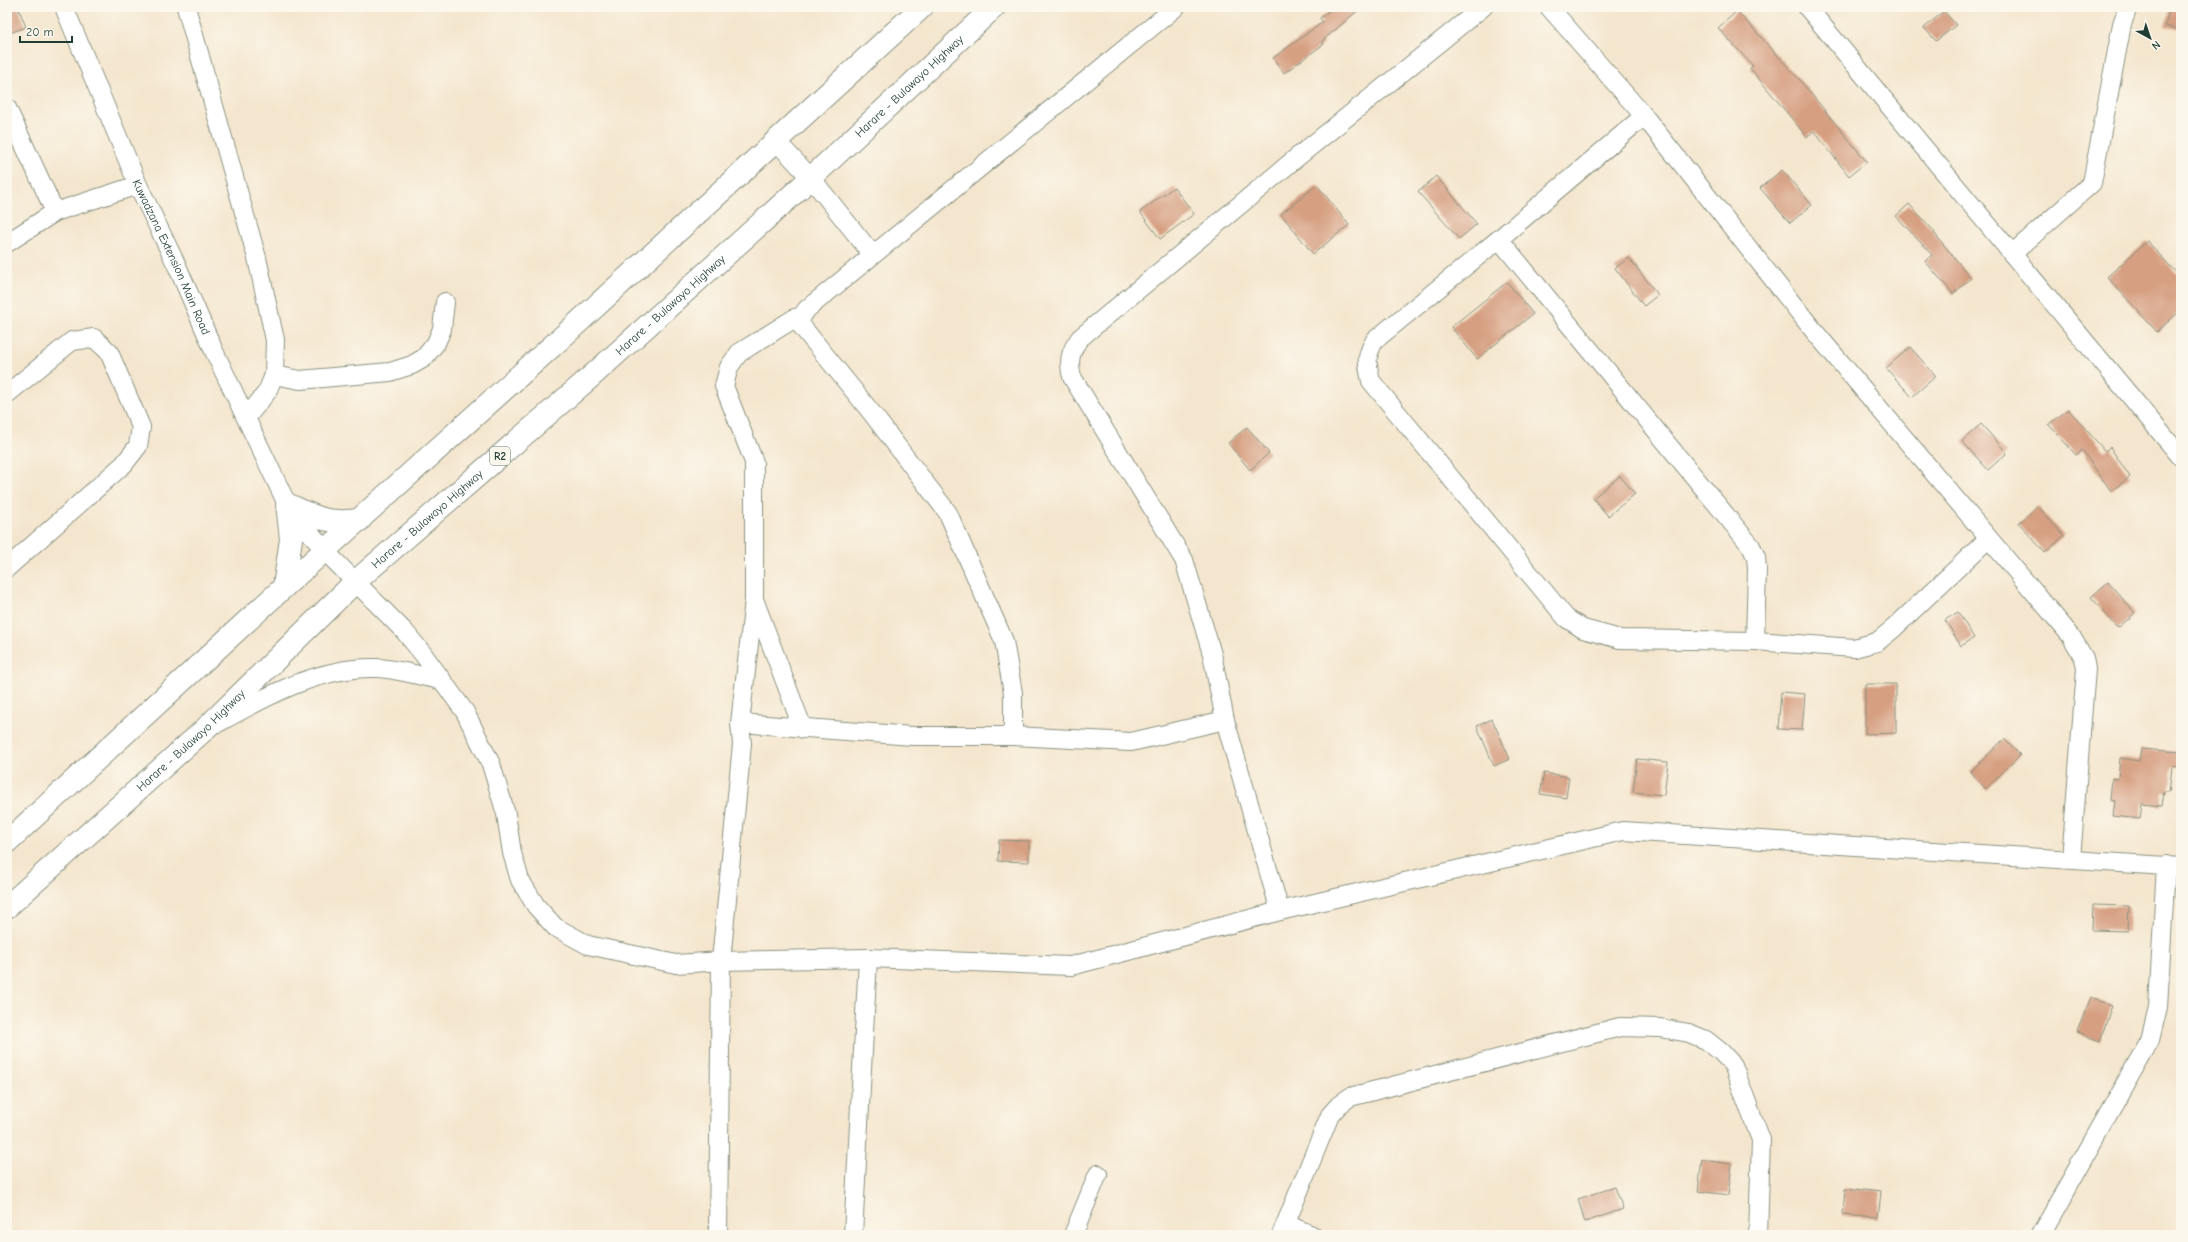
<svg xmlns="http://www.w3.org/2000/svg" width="2188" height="1242" viewBox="0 0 2188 1242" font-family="'Comic Neue',sans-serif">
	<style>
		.building { fill: #d69f81 }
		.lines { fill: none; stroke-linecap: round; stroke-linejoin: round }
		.minor-casing { stroke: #8a9281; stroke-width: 20 }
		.highway-casing { stroke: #8a9281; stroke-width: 24 }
		.minor { stroke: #fff; stroke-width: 18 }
		.highway { stroke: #fff; stroke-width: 22 }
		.labels { text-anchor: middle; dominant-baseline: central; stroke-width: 3; stroke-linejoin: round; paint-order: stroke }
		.shield { fill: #fbf7ec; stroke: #61756b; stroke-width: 1 }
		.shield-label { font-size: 11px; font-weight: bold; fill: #1f3d34 }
		.street-label { font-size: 12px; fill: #1f3d34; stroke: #fbf7ec }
	</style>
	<rect width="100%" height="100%" fill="#fbf7ec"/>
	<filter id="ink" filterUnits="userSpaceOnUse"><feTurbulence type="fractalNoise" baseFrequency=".025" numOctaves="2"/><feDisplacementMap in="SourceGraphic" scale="8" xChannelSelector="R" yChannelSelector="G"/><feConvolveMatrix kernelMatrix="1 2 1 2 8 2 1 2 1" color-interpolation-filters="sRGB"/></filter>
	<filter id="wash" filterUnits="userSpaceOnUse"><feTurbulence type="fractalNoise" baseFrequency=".012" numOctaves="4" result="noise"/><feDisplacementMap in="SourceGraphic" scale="16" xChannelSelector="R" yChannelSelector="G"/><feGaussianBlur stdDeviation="0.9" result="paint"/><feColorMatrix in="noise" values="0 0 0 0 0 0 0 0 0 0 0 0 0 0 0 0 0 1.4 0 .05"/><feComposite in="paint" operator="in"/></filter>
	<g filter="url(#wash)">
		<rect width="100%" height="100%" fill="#f4e6ce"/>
		<g id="blocks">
			<!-- building -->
			<path class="building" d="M18,7l8,20 -19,7v-23z
				M1334,7h28l-40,34 2,3 -40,29 -11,-15 50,-36 -3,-4z
				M2170,7h11v23l-16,-4z
				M1737,11l62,68 68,83 -18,14 -35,-45 -7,6 -57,-69 3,-2 -35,-38z
				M1944,11l12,14 -20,16 -12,-13z
				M1782,170l30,35 -22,18 -30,-35z
				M1436,176l41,48 -18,15 -41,-47z
				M1317,185l32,40 -36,29 -32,-40z
				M1174,187l20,27 -34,25 -20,-27z
				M1909,204l26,28 -1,1 37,45 -18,16 -28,-33 7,-6 -36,-39z
				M2147,241l34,37v32l-24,22 -50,-55z
				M1629,258l29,37 -14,11 -29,-38z
				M1507,282l26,32 -56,45 -26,-32z
				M1910,347l26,29 -24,21 -26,-29z
				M2068,409l37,42 5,-4 20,30 -19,14 -29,-41 -6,5 -27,-30z
				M1981,424l26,29 -19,17 -26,-29z
				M1247,427l22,26 -19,17 -22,-27z
				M1620,476l15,18 -27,22 -15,-18z
				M2038,506l26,30 -19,17 -26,-30z
				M2108,582l27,31 -17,15 -27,-31z
				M1958,612l16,26 -13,8 -16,-26z
				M1865,684h31v49l-31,1z
				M1781,692l24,2 -3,36 -24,-1z
				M1492,719l18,40 -16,7 -17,-40z
				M2004,739l16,16 -34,34 -16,-17z
				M2141,749l40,3v14l-9,1 -3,25h-5l-2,14 -20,-2 -2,15 -27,-3 2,-15 -5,-1 2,-22 6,1 2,-21 19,3z
				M1637,759l31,3 -4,33 -31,-3z
				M1544,773l25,4 -3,21 -26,-4z
				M999,840l30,1v21l-31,-1z
				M2093,905l36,1 -1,25 -36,-1z
				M2090,998l22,7 -12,36 -23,-8z
				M1702,1160l30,4 -4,31 -30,-4z
				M1615,1187l8,22 -38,13 -7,-23z
				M1845,1188l36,4 -3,26 -35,-3z"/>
		</g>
	</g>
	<g filter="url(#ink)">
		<use href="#blocks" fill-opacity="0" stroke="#8a9281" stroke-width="1"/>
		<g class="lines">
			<!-- minor casing -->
			<g class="minor-casing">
				<g id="minor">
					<path id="s1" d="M64,7l74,178 40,83 36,83 73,153 38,47 80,81 18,22 42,58 26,52 15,50 6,39 8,27 16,26 19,21 33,18 88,19 45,-3 -3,274"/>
					<path d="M186,7l71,251 18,82 -1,35 -7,17 -21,26"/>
					<path d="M1176,7l-369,302 -6,8 -6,1 -56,35 -10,14 -5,19 30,76v138l-14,123 2,21 -21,217 147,-3 203,8 209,-55 343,-80 558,36"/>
					<path d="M1549,7l95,109 170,215 257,305 13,22 2,11 -15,190"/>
					<path d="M1807,7l374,450"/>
					<path d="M7,108l48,104"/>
					<path d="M1644,116l-145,123 -124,101c-10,17 -8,23 -4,41l195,237 17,11 37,10 135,2 99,7 23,-6 17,-14 94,-89"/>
					<path d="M776,141l35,37 61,76"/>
					<path d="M1499,239l252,307 5,11 1,12 -2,72"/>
					<path d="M7,243l48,-31 83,-27"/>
					<path d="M2012,254l80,-71 30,-159 6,-17"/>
					<path d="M795,318l76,94 77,101 56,128 9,52v43"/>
					<path d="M274,375l26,5 90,-8 22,-7 12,-7 12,-15 6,-14 3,-27"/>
					<path d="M7,394l65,-53 22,-3 15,14 32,75 -3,19 -14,18 -117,104"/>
					<path d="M755,602l48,127"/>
					<path d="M218,723c49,-27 102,-57 159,-55 21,1 43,8 63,12"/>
					<path d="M740,723l172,13h101l118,6 94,-22"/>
					<path d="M1280,911l-55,-191 -13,-66 -28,-94 -112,-183c-4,-16 -2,-26 8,-39l215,-179 188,-152"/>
					<path d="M1286,1224l26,11"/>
					<path d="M853,1235l15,-277"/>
					<path d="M1073,1235l25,-61"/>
					<path d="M1281,1235l49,-120 9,-10 11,-8 270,-70 40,1 29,5 17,7 15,12 12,13 28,75 -3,95"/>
					<path d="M2040,1235l110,-195 8,-33 8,-142"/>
				</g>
			</g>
			<!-- highway casing -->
			<g class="highway-casing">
				<g id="highway">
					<path d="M287,504c30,14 39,20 73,16"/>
					<path d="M284,587l7,-48 -4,-35"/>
					<path d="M7,842l277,-255 275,-247 363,-333"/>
					<path id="s2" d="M7,907l196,-176 152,-149 239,-208 217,-196 183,-171"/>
				</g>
			</g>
			<!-- minor -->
			<use href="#minor" class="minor"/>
			<!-- highway -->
			<use href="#highway" class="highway"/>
		</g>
	</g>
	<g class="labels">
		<!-- shield labels -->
		<rect class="shield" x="490" y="447" width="20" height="18" rx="3"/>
		<g class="shield-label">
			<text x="500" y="456">R2</text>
		</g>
		<!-- street labels -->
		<g class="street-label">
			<text stroke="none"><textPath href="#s2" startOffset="1220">Harare - Bulawayo Highway</textPath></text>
			<text stroke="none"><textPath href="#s1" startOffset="272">Kuwadzana Extension Main Road</textPath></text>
			<text stroke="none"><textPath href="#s2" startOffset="896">Harare - Bulawayo Highway</textPath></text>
			<text stroke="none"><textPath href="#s2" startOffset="572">Harare - Bulawayo Highway</textPath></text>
			<text stroke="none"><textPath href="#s2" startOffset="248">Harare - Bulawayo Highway</textPath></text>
		</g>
	</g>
	<!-- margin -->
	<rect width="2188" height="1242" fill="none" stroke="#fbf7ec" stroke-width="24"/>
	<!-- north arrow -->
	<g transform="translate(2150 38) rotate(140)" stroke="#fbf7ec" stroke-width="3" paint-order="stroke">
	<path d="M0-3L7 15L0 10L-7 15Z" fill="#1f3d34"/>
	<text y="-6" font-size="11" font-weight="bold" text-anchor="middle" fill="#1f3d34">N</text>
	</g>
	<!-- scale -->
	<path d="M20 36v6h52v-6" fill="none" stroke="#1f3d34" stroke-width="2"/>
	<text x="26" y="36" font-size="12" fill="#1f3d34" stroke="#fbf7ec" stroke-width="3" paint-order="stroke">20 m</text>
</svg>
